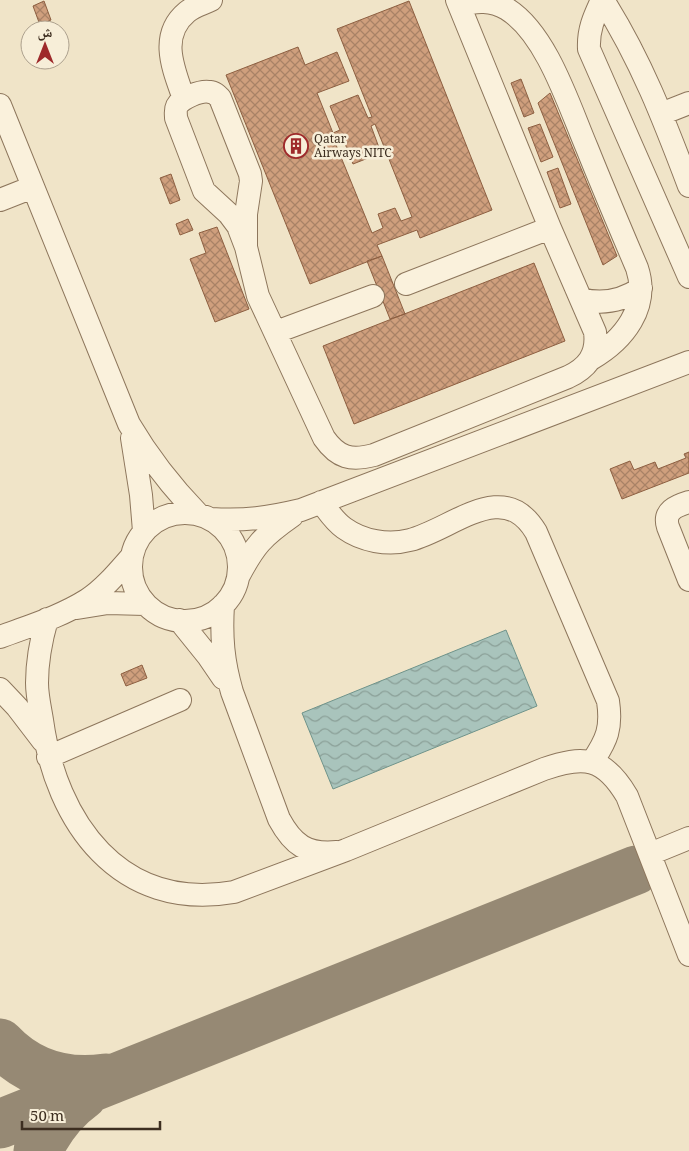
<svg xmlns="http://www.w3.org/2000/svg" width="689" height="1151" viewBox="0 0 689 1151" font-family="Georgia,'Noto Naskh Arabic',serif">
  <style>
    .water { fill: url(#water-waves); stroke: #6f938a }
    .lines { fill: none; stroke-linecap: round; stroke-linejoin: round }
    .taxiway { stroke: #968974; stroke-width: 49 }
    .building { fill: url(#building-cross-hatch); stroke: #8d5f41; fill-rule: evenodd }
    .minor-casing { stroke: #8d765c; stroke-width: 24 }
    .minor { stroke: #faf1dc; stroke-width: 22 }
    .labels { text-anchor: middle; stroke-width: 5; stroke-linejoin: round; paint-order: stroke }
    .poi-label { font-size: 12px; fill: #3d2e20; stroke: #f7eed8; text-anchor: start }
  </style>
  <defs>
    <pattern id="water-waves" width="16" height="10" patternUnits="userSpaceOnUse" patternTransform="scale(1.25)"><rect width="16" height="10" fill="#a9c4bc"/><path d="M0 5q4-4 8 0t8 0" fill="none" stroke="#8ba098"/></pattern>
    <pattern id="building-cross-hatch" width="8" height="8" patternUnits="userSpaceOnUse" patternTransform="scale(1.25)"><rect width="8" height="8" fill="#cf9f7d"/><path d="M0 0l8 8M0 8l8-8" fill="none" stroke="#a98266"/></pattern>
  </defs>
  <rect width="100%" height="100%" fill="#f0e4c8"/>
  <path class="water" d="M506,630L537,706L333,789L302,713Z"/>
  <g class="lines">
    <path class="taxiway" d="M0,1043C29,1074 65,1084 106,1078
      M0,1124L636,870
      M38,1151C49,1128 62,1110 83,1095"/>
  </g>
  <path class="building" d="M44,1L51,20L40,25L33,6Z
    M409,1L492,210L420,238L417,230L377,245L382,256L310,284L226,75L298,47L305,65L337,52L349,81L317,93L333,133L340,130L330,106L358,95L368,118L372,117L337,29ZM375,124L412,217L401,221L395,208L378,214L383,228L372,233L334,140L342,136L353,164L381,153L371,126Z
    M521,79L534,113L524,117L511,83Z
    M550,93L617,256L603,265L538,103Z
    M540,124L553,157L541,162L528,128Z
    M558,168L571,204L560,208L547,172Z
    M171,174L180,200L170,204L160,178Z
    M188,219L193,230L180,235L176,224Z
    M217,227L249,309L215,322L190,259L206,253L199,233Z
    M382,256L405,314L390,319L367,261Z
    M534,263L565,341L354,424L323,346Z
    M689,452V473L622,499L610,469L630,461L634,470L655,462L658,469L686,458L684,454Z
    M142,665L147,678L126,686L121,674Z"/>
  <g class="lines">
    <defs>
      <path id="minor" d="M602,0C594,17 588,30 589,49L689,277
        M603,0C641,60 664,120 689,186
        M460,5C477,1 491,0 507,9C547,34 569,106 587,148C603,188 620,228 637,268C650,307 624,340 591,359
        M184,99C174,70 158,36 187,12C194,6 203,4 211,0
        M0,105L129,424C149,458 171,486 198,514
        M661,114L689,103
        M0,200L33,187
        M246,247L238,226L229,214L204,191L176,118C176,114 175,110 177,106C181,98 201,90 210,92C214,92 217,95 220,98L250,174L251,181L246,214V247L258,296L324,438C338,458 351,461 374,455L568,377C587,368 598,355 595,332L550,228L457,0
        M406,284L550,228
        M581,299C603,305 622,301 641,288
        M276,332L373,296
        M132,438L141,495L144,531
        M321,502C328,511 334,521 344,528C362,541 388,546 410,540C453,529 503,477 536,532L608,701C612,728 607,740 592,762
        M689,502C676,506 663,511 668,527L689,580
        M131 567a54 54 0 1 1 108 0a54 54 0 1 1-108 0Z
        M211,519C246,521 267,518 301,510L689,362
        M238,577C255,545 262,537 292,516
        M223,605C221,637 223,661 232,692L279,819C293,845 307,855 337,852
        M77,608L108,603L145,604
        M47,619C41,640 37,661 37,683C37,695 40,708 42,720C56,823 120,912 234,892L346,850L544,769C584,755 604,757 627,796L689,955
        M179,620L208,656L223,678
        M0,637C29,626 60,617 87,600C104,589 118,572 132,556
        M0,689L17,707L43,741
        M48,757L180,700
        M650,854L689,838"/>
    </defs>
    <use href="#minor" class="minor-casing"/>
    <use href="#minor" class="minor"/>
  </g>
  <defs>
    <symbol id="building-ring" viewBox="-11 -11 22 22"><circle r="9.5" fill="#f7eed8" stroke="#9e2a2b" stroke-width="1.5"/><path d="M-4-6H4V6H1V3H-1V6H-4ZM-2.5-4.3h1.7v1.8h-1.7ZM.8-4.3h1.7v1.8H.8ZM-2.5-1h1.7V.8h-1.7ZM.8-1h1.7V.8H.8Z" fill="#9e2a2b"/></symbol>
  </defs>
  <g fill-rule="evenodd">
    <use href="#building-ring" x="282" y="132" width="28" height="28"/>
  </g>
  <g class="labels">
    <g class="poi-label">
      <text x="314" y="143">Qatar<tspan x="314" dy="14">Airways NITC</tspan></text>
    </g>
  </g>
  <g transform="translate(45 45)"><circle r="24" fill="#f7eed8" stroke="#ada18e"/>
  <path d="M0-4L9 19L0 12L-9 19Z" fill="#9e2a2b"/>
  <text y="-8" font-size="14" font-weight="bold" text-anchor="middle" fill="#3d2e20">ش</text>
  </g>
  <path d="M22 1121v8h138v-8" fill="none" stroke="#3d2e20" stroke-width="2.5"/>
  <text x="30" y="1121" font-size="15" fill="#3d2e20" stroke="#f7eed8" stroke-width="4" paint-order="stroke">50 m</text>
</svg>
